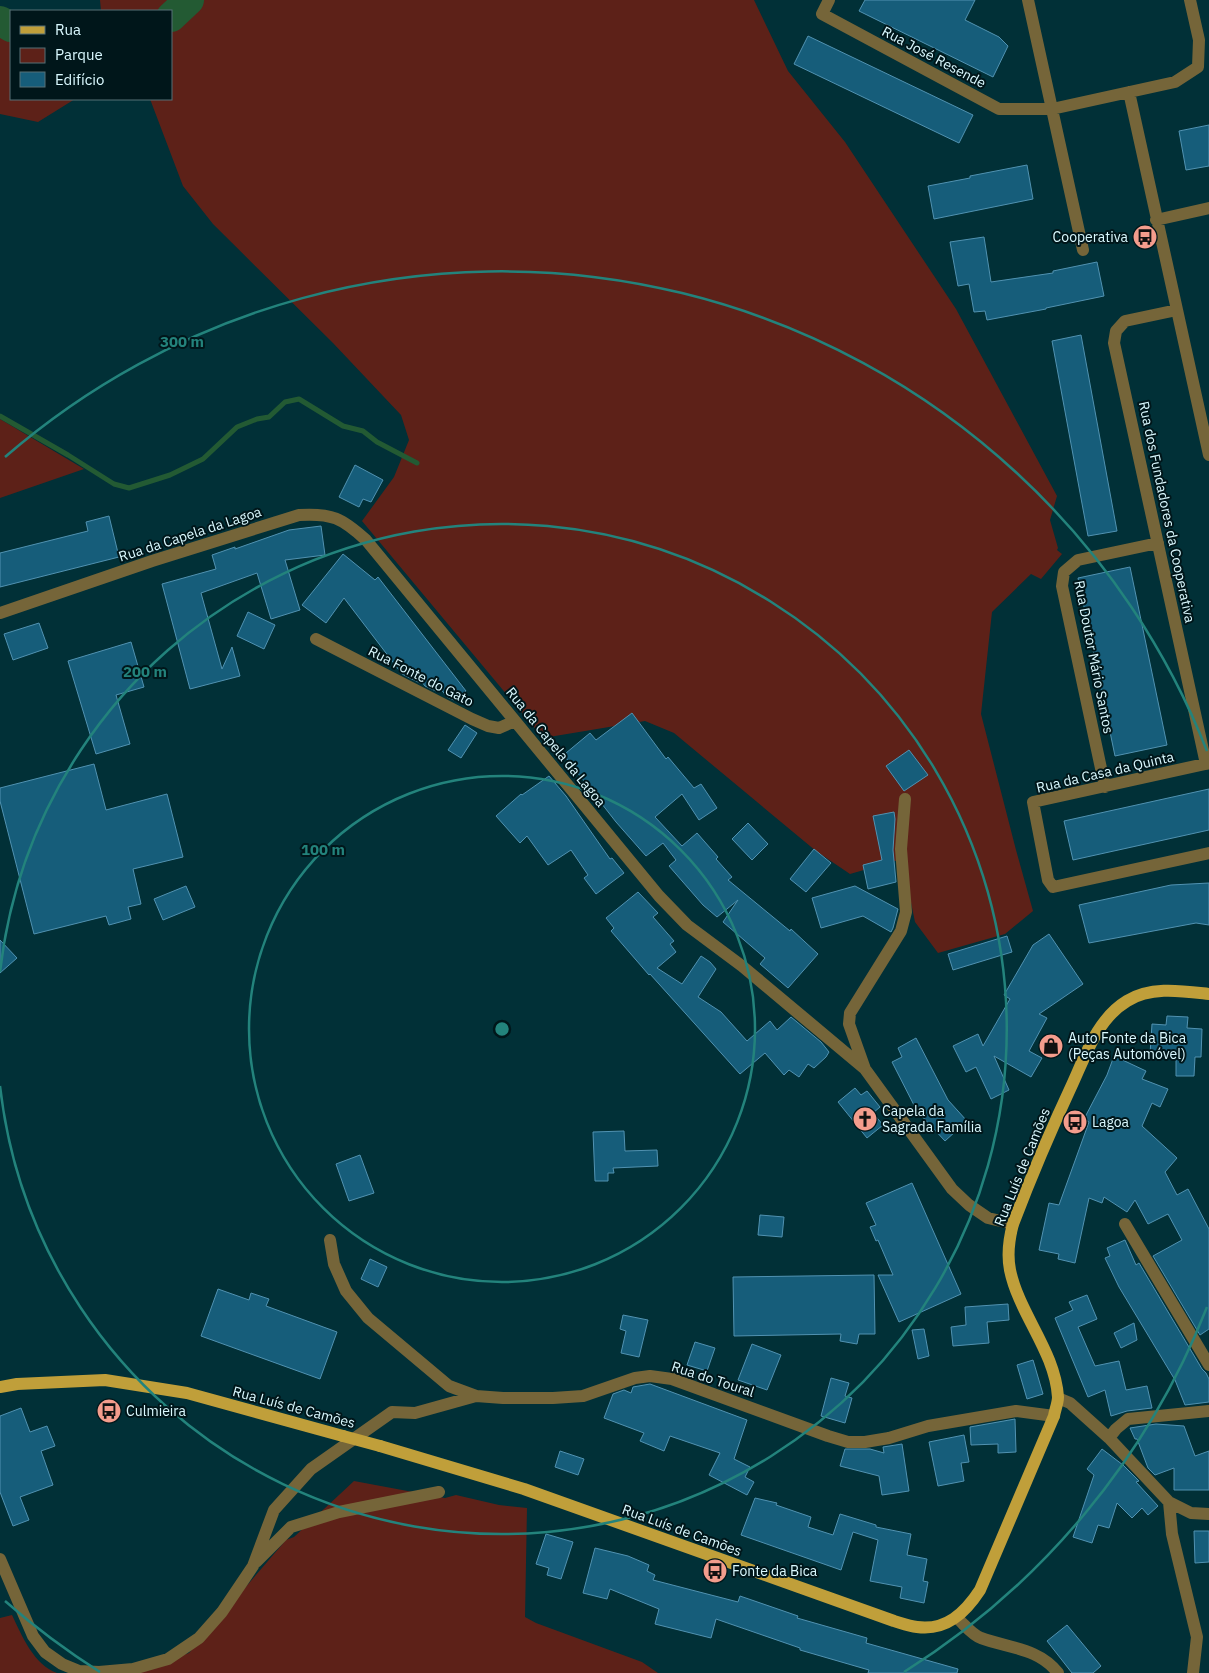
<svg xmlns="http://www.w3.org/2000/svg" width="1209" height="1673" viewBox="0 0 1209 1673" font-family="'IBM Plex Sans',sans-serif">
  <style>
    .green { fill: #5d2118 }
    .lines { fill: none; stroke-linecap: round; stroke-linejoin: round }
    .stream { stroke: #235a33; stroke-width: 5 }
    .river { stroke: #235a33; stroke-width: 30 }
    .building { fill: #165d7a; stroke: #5192b1 }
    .minor { stroke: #756539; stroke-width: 12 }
    .major { stroke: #c09f3a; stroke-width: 12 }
    .major-bridge { stroke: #c09f3a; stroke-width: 12 }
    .ring { fill: none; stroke: #23837c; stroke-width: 2.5 }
    .labels { text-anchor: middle; stroke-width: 4; stroke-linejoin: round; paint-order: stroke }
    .street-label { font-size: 14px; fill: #daf9ff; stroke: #00161a }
    .poi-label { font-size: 14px; fill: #daf9ff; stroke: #00161a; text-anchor: start }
    .centre { fill: #23837c; stroke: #00161a; stroke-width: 2.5 }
    .ring-label { font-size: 15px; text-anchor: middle; font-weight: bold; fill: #23837c; stroke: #00161a; stroke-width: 4; stroke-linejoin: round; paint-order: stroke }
  </style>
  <rect width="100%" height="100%" fill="#013037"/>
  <path class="green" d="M100,0H177L165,11H101Z
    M193,0H754L788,71L845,142L956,309L1057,496L1050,520L1058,548L1057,550L1062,554L1041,579L1031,574L992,612L981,714L1016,850L1033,911L1005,934L938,953L915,922L902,859L850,874L816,851L674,733L645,721L543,738L362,521L394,477L409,440L401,415L333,343L213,224L183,186L150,99H171V20Z
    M0,24L11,29V99H75L38,122L0,114Z
    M0,419L84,469L0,498Z
    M354,1481L445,1498L456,1495L499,1505L527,1508L525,1617L536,1623L642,1662L658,1673H133L189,1653L286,1540L294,1537Z
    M12,1615C22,1636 34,1665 57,1673H0V1618Z"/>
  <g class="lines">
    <path class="stream" d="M0,416L68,455L114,484L129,488L170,475L203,459L237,427L257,419L269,417L285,402L299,399L343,426L363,431L377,442L417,463"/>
    <path class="river" d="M171,17L189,0
      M0,21L11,27"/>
  </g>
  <path class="building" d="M865,0H975L965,20L999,37L1008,46L993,77L859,11Z
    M808,36L973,115L959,143L794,64Z
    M1209,125V166L1186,170L1179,131Z
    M1027,165L1033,199L934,219L928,186L970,178V176Z
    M984,237L991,282L1053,273V271L1097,262L1104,296L1046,308V309L987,320L985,311L974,312L969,284L958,286L950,242Z
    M1081,335L1117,531L1088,536L1052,341Z
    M355,465L383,480L371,502L363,499L359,507L339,497Z
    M109,516L119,557L0,587V553L88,531L86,522Z
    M321,526L325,555L285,560L300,610L271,619L257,573L201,593L222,669L232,647L240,676L190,689L162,584L216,569L212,555L235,547V549L289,530Z
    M343,554L375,580L378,577L466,691L454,700L447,697L440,688L436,691L425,686L422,682L420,683L402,674L344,598L326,623L302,605Z
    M1130,567L1167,745L1115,756L1078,578Z
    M248,612L275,625L264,649L237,636Z
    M39,623L48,648L13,660L4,634Z
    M131,642L144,687L116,695L130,744L96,754L68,661Z
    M632,713L666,759L668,757L694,788L701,784L717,808L699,820L682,794L655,817L682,846L697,833L718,857L716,859L732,877L728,880L790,931L791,929L818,954L788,988L760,964L765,958L723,922L738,900L717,917L703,905L669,866L676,860L663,843L646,856L616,822L566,758V753L590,733L596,740Z
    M465,725L477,733L461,758L448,750Z
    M909,750L928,775L904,791L886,766Z
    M94,764L106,810L167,794L183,857L133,869L141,904L128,907L131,919L109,925L106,916L34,934L0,801V788Z
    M549,776L566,796L610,859L612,858L624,873L596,894L584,878L588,875L571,850L548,865L527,836L520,843L496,816L521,794L522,795Z
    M1209,789V830L1073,860L1064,821Z
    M894,812L895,819L893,850L896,882L868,889L863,865L882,860L873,816Z
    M748,823L768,844L752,860L732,839Z
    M814,849L831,863L806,892L790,879Z
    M1209,883V925L1196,923L1089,943L1079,905L1171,885Z
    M186,886L195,907L163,920L154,899Z
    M855,886L898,909L893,928L891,932L863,916L821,928L812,898Z
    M638,892L658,913L653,917L674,941L670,944L676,952L657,968L682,984L701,956L710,962L716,969L698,997L721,1012L747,1041L770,1021L777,1030L791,1017L821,1042L829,1052L826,1057L814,1068L808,1064L799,1077L789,1070L784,1075L765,1053L740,1074L650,974L649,975L611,931L614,928L606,918Z
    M1049,934L1083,984L1039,1014L1047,1018L1029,1051L1042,1058L1031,1077L994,1056L1009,1090L991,1099L976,1067L966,1072L953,1046L978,1034L983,1046L1010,999L1004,995L1033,945Z
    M1007,936L1012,952L953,970L948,954Z
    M0,940L17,958L0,973Z
    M1167,1016L1188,1017L1187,1028L1202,1029L1201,1057H1195L1194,1076H1176V1056L1150,1054L1152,1024L1166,1025Z
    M916,1038L948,1100L967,1121L945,1141L917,1111L892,1062L902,1057L898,1048Z
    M1114,1056L1146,1071L1142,1079L1168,1089L1160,1107L1152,1103L1142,1126L1177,1158L1165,1172L1177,1195L1188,1189L1209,1229V1329L1200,1335L1153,1256L1182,1240L1168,1214L1148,1224L1135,1200L1127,1212L1104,1197L1102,1203L1089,1198L1075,1263L1058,1259L1059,1254L1039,1250L1049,1203L1059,1205L1089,1122L1084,1119L1107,1075Z
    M855,1088L861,1095L867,1091L880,1107L873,1113L883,1125L867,1138L838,1102Z
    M624,1131L625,1151L657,1150L658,1166L613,1168L614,1173H608V1181H595L593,1132Z
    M360,1155L374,1193L349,1201L336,1164Z
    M912,1183L961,1294L899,1322L878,1275H893L878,1240L876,1241L870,1227L876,1225L866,1203Z
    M760,1215L784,1217L782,1237L758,1235Z
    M1125,1240L1136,1265L1139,1263L1202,1369L1206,1373L1209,1379V1402L1185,1405L1175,1380L1119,1287L1105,1258L1110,1256L1107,1248Z
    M370,1259L387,1267L378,1287L361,1279Z
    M874,1275L875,1334H859L857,1344L840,1341L841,1334L734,1336L733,1277Z
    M218,1289L249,1300L251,1293L269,1299L266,1306L337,1332L320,1379L201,1336Z
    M1087,1295L1097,1319L1078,1327L1095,1366L1119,1361L1126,1390L1147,1386L1152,1408L1127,1411L1111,1416L1105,1390L1088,1397L1055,1318L1073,1310L1069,1302Z
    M1008,1304L1009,1320L987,1322L989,1343L953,1346L951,1327L966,1325L965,1307Z
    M623,1315L648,1320L639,1357L621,1353L626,1331L620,1329Z
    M1134,1323L1137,1340L1121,1348L1114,1333Z
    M924,1329L929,1356L918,1359L912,1330Z
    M695,1342L715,1348L707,1371L687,1365Z
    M752,1344L781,1355L767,1390L738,1380Z
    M1033,1360L1043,1394L1027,1399L1017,1365Z
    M831,1378L849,1383L845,1396L852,1398L845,1423L821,1416Z
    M650,1384L747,1420L734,1459L750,1467L745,1477L754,1482L747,1495L709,1475L720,1453L670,1436L664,1451L640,1441L644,1433L604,1418L613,1394L624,1390L631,1393L633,1387Z
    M21,1408L30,1432L47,1426L55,1446L41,1451L53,1485L20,1497L29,1520L13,1526L0,1492V1416Z
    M1015,1419L1016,1452L998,1453V1444L971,1445L970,1427Z
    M1156,1424L1184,1426L1195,1456L1209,1451V1490H1174V1468L1155,1475L1148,1468L1137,1439H1135L1130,1428Z
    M964,1435L969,1462L961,1463L964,1481L938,1486L929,1442Z
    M902,1444L909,1491L882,1495L879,1476L840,1466L845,1449H870L884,1453L883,1447Z
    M1102,1449L1123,1465L1139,1481L1136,1482L1158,1506L1148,1515L1142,1508L1132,1518L1117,1503L1109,1528L1098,1525L1092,1543L1073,1537L1094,1475L1087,1469Z
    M560,1451L584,1459L578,1475L555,1467Z
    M755,1498L777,1503L776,1505L811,1517L808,1527L833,1535L840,1514L876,1525V1527L911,1534L907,1555L927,1559L923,1581L928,1582L924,1603L900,1598L902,1587L870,1581L878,1540L853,1532L841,1570L741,1535Z
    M1194,1531H1209V1562L1195,1563Z
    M546,1534L573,1542L561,1579L547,1575L549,1568L536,1564Z
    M595,1548L628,1556L649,1565L647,1571L655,1575L653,1580L738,1602L740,1596L798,1616L797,1618L867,1638L866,1643L958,1669L957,1673H868L869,1670L800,1650V1648L716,1619L711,1638L655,1624L659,1609L610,1589L607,1599L583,1593Z
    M1067,1625L1101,1666L1093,1673H1072L1047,1641Z"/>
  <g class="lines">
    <path class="minor" d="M829,0L822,14L999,109H1052L1175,82L1198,67L1199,40L1190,0
      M1028,0L1083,250
      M1129,92L1209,455
      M1156,220L1209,208
      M1177,310L1125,321L1116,331L1114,343L1206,764
      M0,613L152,561L299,515C332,513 342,518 366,540L659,896L687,925L742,966L865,1069L952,1189L969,1205L988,1218L1013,1224
      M316,639L472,719L488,726L499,728L515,721
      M1209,763L1033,802L1048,880L1053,887L1209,853
      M1105,787L1062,586L1064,572L1078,560L1158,543
      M865,1069L849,1024L850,1013L901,931L906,912L901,849L905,799
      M1125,1224L1209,1365
      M330,1240L334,1264L346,1291L368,1318L449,1386L476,1396
      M1058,1398L1070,1403L1109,1438L1169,1502L1191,1513L1209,1514
      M1109,1438L1116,1429L1128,1419L1209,1411
      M1169,1502L1172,1534L1197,1637L1193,1673
      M0,1559L33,1636L45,1652L62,1664L79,1671L99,1672L133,1669L168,1659L199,1638L222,1612L253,1566L274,1510L311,1469L392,1412L415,1413L476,1396L503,1398H553L583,1396L635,1378L650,1376L672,1379L828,1436L848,1442H865L889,1438L928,1426L1016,1411L1054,1416
      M256,1562L291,1527L339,1512L439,1492
      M957,1618C964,1624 972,1635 981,1638C1008,1648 1039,1648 1058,1673"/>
    <path class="major" d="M0,1387L17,1384L105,1380L187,1393L343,1436
      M380,1446L524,1489L894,1621C901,1623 909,1626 917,1627C946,1631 965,1613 980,1590L1054,1416C1055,1410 1058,1403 1058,1397C1055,1351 1019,1314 1010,1270C1007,1255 1009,1239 1013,1224C1031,1177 1050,1132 1071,1087C1085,1057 1097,1019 1127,1001C1151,986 1182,991 1209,994"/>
    <path class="major-bridge" d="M343,1436L380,1446"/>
  </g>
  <g class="ring">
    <circle cx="502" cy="1029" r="253"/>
    <path d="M0 972A505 505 0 1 1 0 1086"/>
    <path d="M1207 1307A758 758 0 0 1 904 1672M100 1672A758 758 0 0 1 5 1601M5 457A758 758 0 0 1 1207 751"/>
  </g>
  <defs>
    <symbol id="bus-disc" viewBox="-11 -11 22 22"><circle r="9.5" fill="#f49d8d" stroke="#00161a"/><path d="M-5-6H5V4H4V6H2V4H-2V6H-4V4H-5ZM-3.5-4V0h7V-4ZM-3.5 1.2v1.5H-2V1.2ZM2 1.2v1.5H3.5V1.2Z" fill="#111"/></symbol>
    <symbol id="shop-disc" viewBox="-11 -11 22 22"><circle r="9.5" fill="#f49d8d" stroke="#00161a"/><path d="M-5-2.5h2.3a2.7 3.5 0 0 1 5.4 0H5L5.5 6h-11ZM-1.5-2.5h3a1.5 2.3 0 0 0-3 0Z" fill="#111"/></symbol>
    <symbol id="church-disc" viewBox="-11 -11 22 22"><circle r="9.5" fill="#f49d8d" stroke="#00161a"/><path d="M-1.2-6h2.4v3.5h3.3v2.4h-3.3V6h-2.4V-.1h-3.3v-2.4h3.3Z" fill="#111"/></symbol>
  </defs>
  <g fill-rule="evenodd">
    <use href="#bus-disc" x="1131" y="223" width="28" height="28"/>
    <use href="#shop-disc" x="1037" y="1032" width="28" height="28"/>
    <use href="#church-disc" x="851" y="1105" width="28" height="28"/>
    <use href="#bus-disc" x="1061" y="1108" width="28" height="28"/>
    <use href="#bus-disc" x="95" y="1397" width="28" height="28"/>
    <use href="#bus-disc" x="701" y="1557" width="28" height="28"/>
  </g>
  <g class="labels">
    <g class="street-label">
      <text transform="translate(934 57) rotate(28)" y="5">Rua José Resende</text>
      <text transform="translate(1167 512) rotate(78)" y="5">Rua dos Fundadores da Cooperativa</text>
      <text transform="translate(190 534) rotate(-18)" y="5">Rua da Capela da Lagoa</text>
      <text transform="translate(1094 657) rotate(79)" y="5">Rua Doutor Mário Santos</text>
      <text transform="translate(421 676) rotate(27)" y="5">Rua Fonte do Gato</text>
      <text transform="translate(556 747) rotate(51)" y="5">Rua da Capela da Lagoa</text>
      <text transform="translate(1105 772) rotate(-13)" y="5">Rua da Casa da Quinta</text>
      <text transform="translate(1022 1167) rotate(-68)" y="5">Rua Luís de Camões</text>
      <text transform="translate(713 1379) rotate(18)" y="5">Rua do Toural</text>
      <text transform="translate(294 1407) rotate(15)" y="5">Rua Luís de Camões</text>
      <text transform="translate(682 1530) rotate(20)" y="5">Rua Luís de Camões</text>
    </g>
    <g class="poi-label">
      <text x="1128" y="242" text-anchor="end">Cooperativa</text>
      <text x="1068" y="1043">Auto Fonte da Bica<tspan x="1068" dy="16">(Peças Automóvel)</tspan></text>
      <text x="882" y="1116">Capela da<tspan x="882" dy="16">Sagrada Família</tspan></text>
      <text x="1092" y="1127">Lagoa</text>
      <text x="126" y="1416">Culmieira</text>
      <text x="732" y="1576">Fonte da Bica</text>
    </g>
  </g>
  <circle cx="502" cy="1029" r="8" class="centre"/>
  <g class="ring-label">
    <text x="182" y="347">300 m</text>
    <text x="145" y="677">200 m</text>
    <text x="323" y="855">100 m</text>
  </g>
  <rect x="10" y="10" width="162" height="90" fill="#00161a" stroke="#577176"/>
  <rect x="20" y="26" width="25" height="8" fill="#c09f3a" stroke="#577176"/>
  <text x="55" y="35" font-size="15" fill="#daf9ff">Rua</text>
  <rect x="20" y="48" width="25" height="15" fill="#5d2118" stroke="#577176"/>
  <text x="55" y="60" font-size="15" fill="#daf9ff">Parque</text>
  <rect x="20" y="72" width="25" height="15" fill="#165d7a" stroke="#577176"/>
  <text x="55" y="85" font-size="15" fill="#daf9ff">Edifício</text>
</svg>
